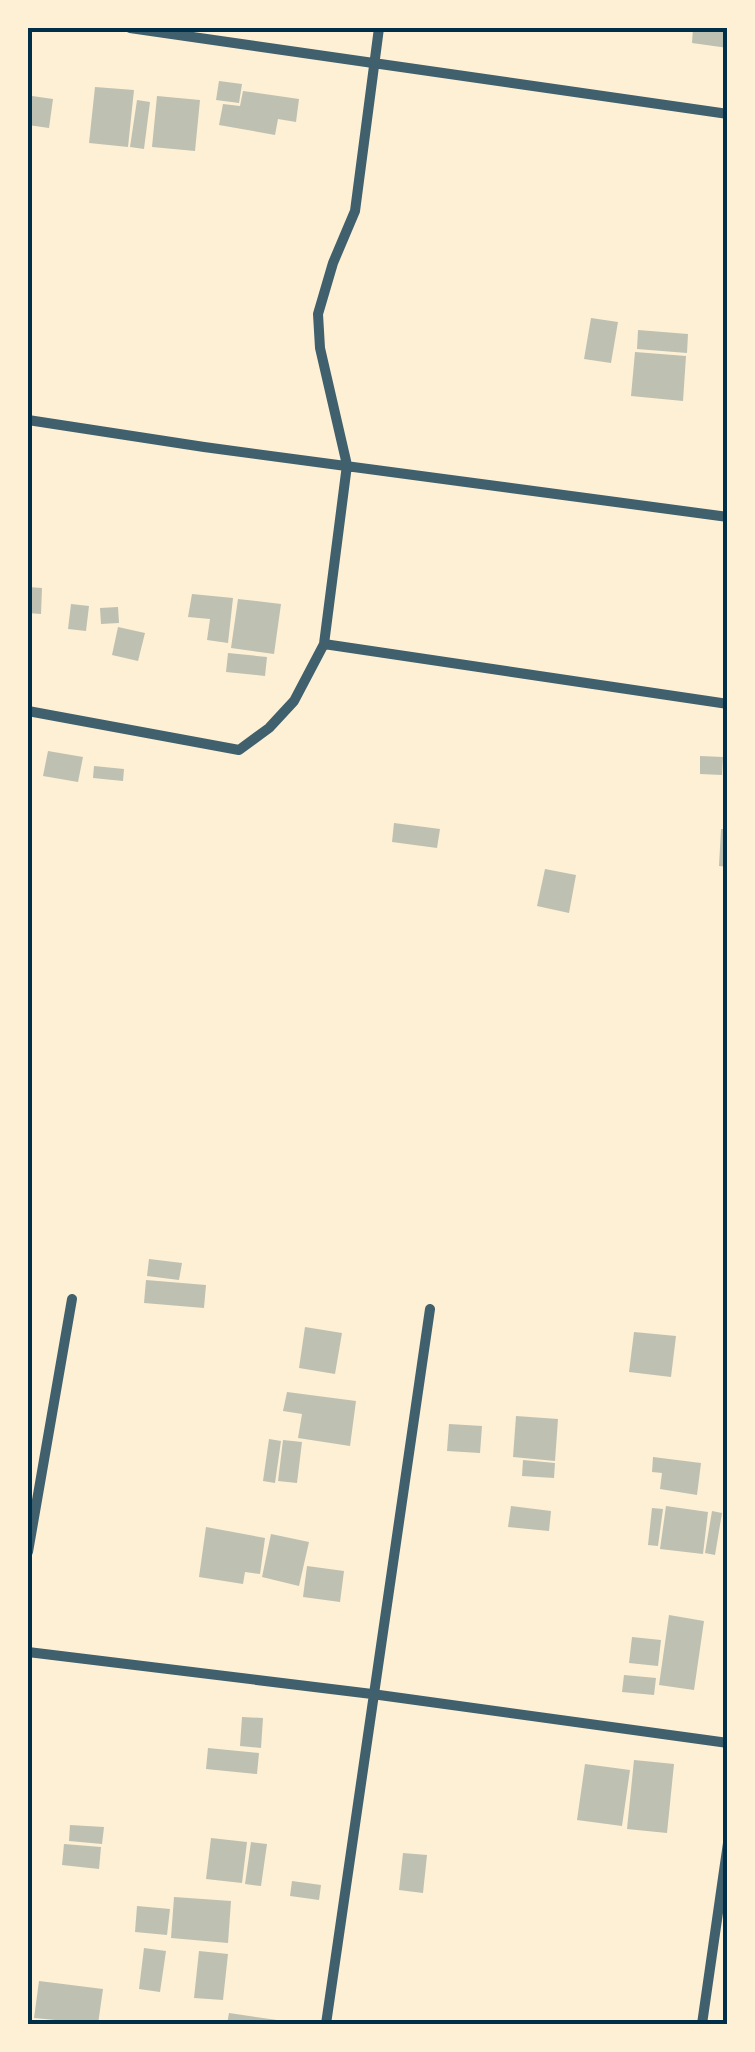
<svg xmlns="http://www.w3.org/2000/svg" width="755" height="2052" viewBox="0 0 755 2052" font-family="'Alegreya Sans',sans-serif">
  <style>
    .building { fill: #bec0b2 }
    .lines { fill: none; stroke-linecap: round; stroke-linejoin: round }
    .minor { stroke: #3f606c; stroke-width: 10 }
    .neatline { fill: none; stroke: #003049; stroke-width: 4 }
  </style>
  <rect width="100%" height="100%" fill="#fdf0d5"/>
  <path class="building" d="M693,28H728V48L692,43Z
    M219,81L242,84L239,103L216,100Z
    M95,87L134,90L128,147L89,143Z
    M243,91L299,99L296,122L278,119L275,135L219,125L223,104L240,106Z
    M32,96L53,99L49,128L28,125Z
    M157,96L200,100L195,151L152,147Z
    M137,100L150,102L144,149L130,147Z
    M591,318L618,322L611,363L584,359Z
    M638,330L688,334L687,353L637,349Z
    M635,352L686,356L683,401L631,396Z
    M28,587L42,588L41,614L28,613Z
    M192,594L233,598L228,643L207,640L210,619L188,617Z
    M238,599L281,604L274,654L231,648Z
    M71,604L89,606L86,631L68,629Z
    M118,607L119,623L101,624L100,608Z
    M118,627L145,633L138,661L112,655Z
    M228,653L267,657L265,676L226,672Z
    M48,751L83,757L78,782L43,776Z
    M700,756L723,757L722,775L700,774Z
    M94,766L124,769L123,781L93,778Z
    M394,823L440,829L437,848L392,842Z
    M721,829H728V867L719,866Z
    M545,869L576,875L569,913L537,906Z
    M149,1259L182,1263L179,1280L147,1276Z
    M146,1280L206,1285L204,1308L144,1303Z
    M305,1327L342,1333L335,1374L299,1368Z
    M634,1332L676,1336L671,1377L629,1372Z
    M287,1392L356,1401L350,1446L298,1438L302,1414L283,1411Z
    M516,1416L558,1419L555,1461L513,1457Z
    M449,1424L482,1426L480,1453L447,1451Z
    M269,1439L281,1441L275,1483L263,1481Z
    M283,1440L302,1442L297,1483L278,1481Z
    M653,1457L701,1463L697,1495L660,1489L662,1473L652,1472Z
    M523,1460L555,1463L554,1478L522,1476Z
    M511,1506L551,1511L549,1531L508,1527Z
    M666,1506L708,1512L703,1554L660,1549Z
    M652,1508L663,1509L658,1546L648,1545Z
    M712,1511L722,1513L715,1555L705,1553Z
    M206,1527L265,1538L260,1574L245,1572L243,1584L199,1577Z
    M271,1534L309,1542L299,1586L262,1577Z
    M307,1566L344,1571L340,1602L303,1597Z
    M669,1615L704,1621L694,1690L659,1685Z
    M632,1637L661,1640L658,1666L629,1663Z
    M624,1675L656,1678L654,1695L622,1692Z
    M242,1717L263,1718L261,1748L240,1746Z
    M208,1748L259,1753L257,1774L206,1769Z
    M634,1760L674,1764L667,1833L627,1829Z
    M585,1764L630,1770L622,1826L577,1820Z
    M70,1825L104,1827L102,1844L69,1841Z
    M211,1838L247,1842L242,1883L206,1879Z
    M251,1842L267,1844L261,1886L245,1884Z
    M64,1844L101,1847L99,1869L62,1865Z
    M403,1853L427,1855L423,1893L399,1890Z
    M292,1881L321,1885L319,1900L290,1896Z
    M174,1897L231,1901L228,1943L171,1938Z
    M137,1906L170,1909L167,1935L135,1932Z
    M144,1948L166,1951L160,1992L139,1989Z
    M199,1951L228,1954L223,2000L194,1998Z
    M39,1981L103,1989L98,2024L34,2018Z
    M229,2013L277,2020V2024H227Z"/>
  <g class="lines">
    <path class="minor" d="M130,28L728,114
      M28,420L204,447L728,517
      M324,644L728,704
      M28,711L239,750L269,728L294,701L324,644L347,465L320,348L318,314L333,263L355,211L379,28
      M28,1552L72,1299
      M28,1652L372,1694L728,1743
      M326,2024L430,1309
      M702,2024L728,1843"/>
  </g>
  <rect width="755" height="2052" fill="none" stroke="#fdf0d5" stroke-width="60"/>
  <rect x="30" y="30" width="695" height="1992" class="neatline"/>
</svg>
